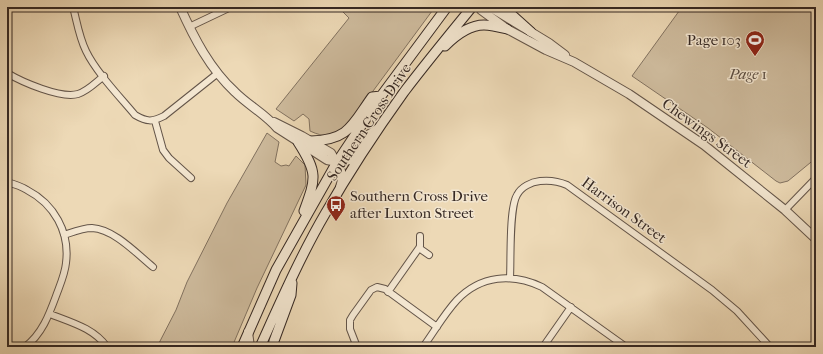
<svg xmlns="http://www.w3.org/2000/svg" width="823" height="354" viewBox="0 0 823 354" font-family="'IM FELL French Canon',serif">
  <style>
    .green { fill: #cebb9d; stroke: #827260 }
    .lines { fill: none; stroke-linecap: round; stroke-linejoin: round }
    .minor-casing { stroke: #635448; stroke-width: 8 }
    .tertiary-casing { stroke: #635448; stroke-width: 10 }
    .secondary-casing { stroke: #352823; stroke-width: 11 }
    .minor { stroke: #f3e6d0; stroke-width: 6 }
    .tertiary { stroke: #f3e6d0; stroke-width: 8 }
    .secondary { stroke: #f3e6d0; stroke-width: 9 }
    .labels { text-anchor: middle; stroke-width: 3; stroke-linejoin: round; paint-order: stroke }
    .poi-label { font-size: 15px; fill: #352823; stroke: #f3e6d0; text-anchor: end }
    .park-label { font-size: 15px; font-style: italic; fill: #5b4d42; stroke: #f3e6d0 }
    .street-label { font-size: 15px; fill: #352823; stroke: #f3e6d0 }
  </style>
  <rect width="100%" height="100%" fill="#edd9b6"/>
  <filter id="stains"><feTurbulence type="fractalNoise" baseFrequency=".005" numOctaves="4"/><feColorMatrix values="0 0 0 0 .2 0 0 0 0 .09 0 0 0 0 .02 0 0 0 .5 -.17"/></filter>
  <radialGradient id="worn" r=".72"><stop offset=".6" stop-color="#630" stop-opacity="0"/><stop offset="1" stop-color="#630" stop-opacity=".3"/></radialGradient>
  <path class="green" d="M338,7H435L345,129C331,136 325,138 310,131L309,119L303,114L294,121L276,109L349,18Z
    M682,7H816V158L788,181L780,183L776,181L708,128L632,76Z
    M267,133L279,142L275,162L281,166L286,165L289,166L296,156L305,165L306,185L257,288L232,347H157L176,310L187,282L227,203Z"/>
  <g class="lines">
    <defs>
      <path id="minor" d="M73,7C77,22 79,37 86,51C96,72 120,97 135,115C147,122 152,122 164,116L218,73
        M189,27L231,7
        M7,73C22,82 61,99 78,94C88,91 96,82 104,76
        M155,121L163,150L169,158L191,178
        M7,182C14,184 21,186 27,190C54,204 70,232 66,263C65,274 60,285 56,296C49,315 42,334 25,347
        M785,210L816,178
        M64,235C73,232 83,228 92,228C114,229 137,254 153,267
        M420,236V246L419,248L429,255
        M510,278C511,260 509,208 517,195C521,187 531,182 540,181C549,180 558,181 567,185L712,290L737,311L770,347
        M388,292L419,248
        M50,314C70,322 94,328 107,347
        M357,347L350,329V320L353,315L371,290L377,287L385,289L437,327
        M423,347C434,332 444,314 457,300C481,275 512,273 542,287L626,347
        M543,347L571,307"/>
      <path id="tertiary" d="M180,7C194,38 210,69 235,92C248,105 265,114 277,128L327,160L337,162L351,160L368,135L377,129
        M479,7L481,10L507,29L546,50L574,62L629,94L704,145L785,210L816,239
        M490,7L549,43L565,55
        M274,122L302,136L331,153L341,171L342,180L340,187
        M248,332L250,347"/>
      <path id="secondary" d="M507,7L511,14L531,32
        M445,46C455,36 469,25 484,25C491,25 499,27 507,29
        M311,141C349,140 352,125 372,97L381,96
        M298,142C318,173 316,178 304,211
        M242,347L276,270L337,162L381,96L447,7
        M260,347C280,303 301,255 325,214C349,172 376,131 404,92C426,63 449,35 472,7
        M273,347L274,341L291,295L292,283"/>
    </defs>
    <use href="#minor" class="minor-casing"/>
    <use href="#tertiary" class="tertiary-casing"/>
    <use href="#secondary" class="secondary-casing"/>
    <use href="#minor" class="minor"/>
    <use href="#tertiary" class="tertiary"/>
    <use href="#secondary" class="secondary"/>
  </g>
  <defs>
    <symbol id="stadium-pin" viewBox="-11 -11 22 30"><path d="M0 17L-7.5 6A9.5 9.5 0 1 1 7.5 6Z" fill="#8f2418" stroke="#f3e6d0"/><path d="M0-5a6.5 5 0 1 0 0 10a6.5 5 0 1 0 0-10ZM-3.5-1.8h7v3.6h-7Z" fill="#fff"/></symbol>
    <symbol id="bus-pin" viewBox="-11 -11 22 30"><path d="M0 17L-7.5 6A9.5 9.5 0 1 1 7.5 6Z" fill="#8f2418" stroke="#f3e6d0"/><path d="M-5-6H5V4H4V6H2V4H-2V6H-4V4H-5ZM-3.5-4V0h7V-4ZM-3.5 1.2v1.5H-2V1.2ZM2 1.2v1.5H3.5V1.2Z" fill="#fff"/></symbol>
  </defs>
  <g fill-rule="evenodd">
    <use href="#stadium-pin" x="744" y="29" width="22" height="30"/>
    <use href="#bus-pin" x="325" y="194" width="22" height="30"/>
  </g>
  <g class="labels">
    <g class="poi-label">
      <text x="741" y="45">Page 103</text>
      <text x="350" y="201" text-anchor="start">Southern Cross Drive<tspan x="350" dy="17">after Luxton Street</tspan></text>
    </g>
    <g class="park-label">
      <text x="748" y="79">Page 1</text>
    </g>
    <g class="street-label">
      <text transform="translate(369 122) rotate(-56)" y="5">Southern Cross Drive</text>
      <text transform="translate(707 133) rotate(36)" y="5">Chewings Street</text>
      <text transform="translate(624 210) rotate(36)" y="5">Harrison Street</text>
    </g>
  </g>
  <rect width="823" height="354" fill="none" stroke="#edd9b6" stroke-width="24"/>
  <rect x="8" y="8" width="807" height="338" fill="none" stroke="#352823" stroke-width="2"/>
  <rect x="12" y="12" width="799" height="330" fill="none" stroke="#352823"/>
  <rect width="100%" height="100%" filter="url(#stains)"/>
  <rect width="100%" height="100%" fill="url(#worn)"/>
</svg>
